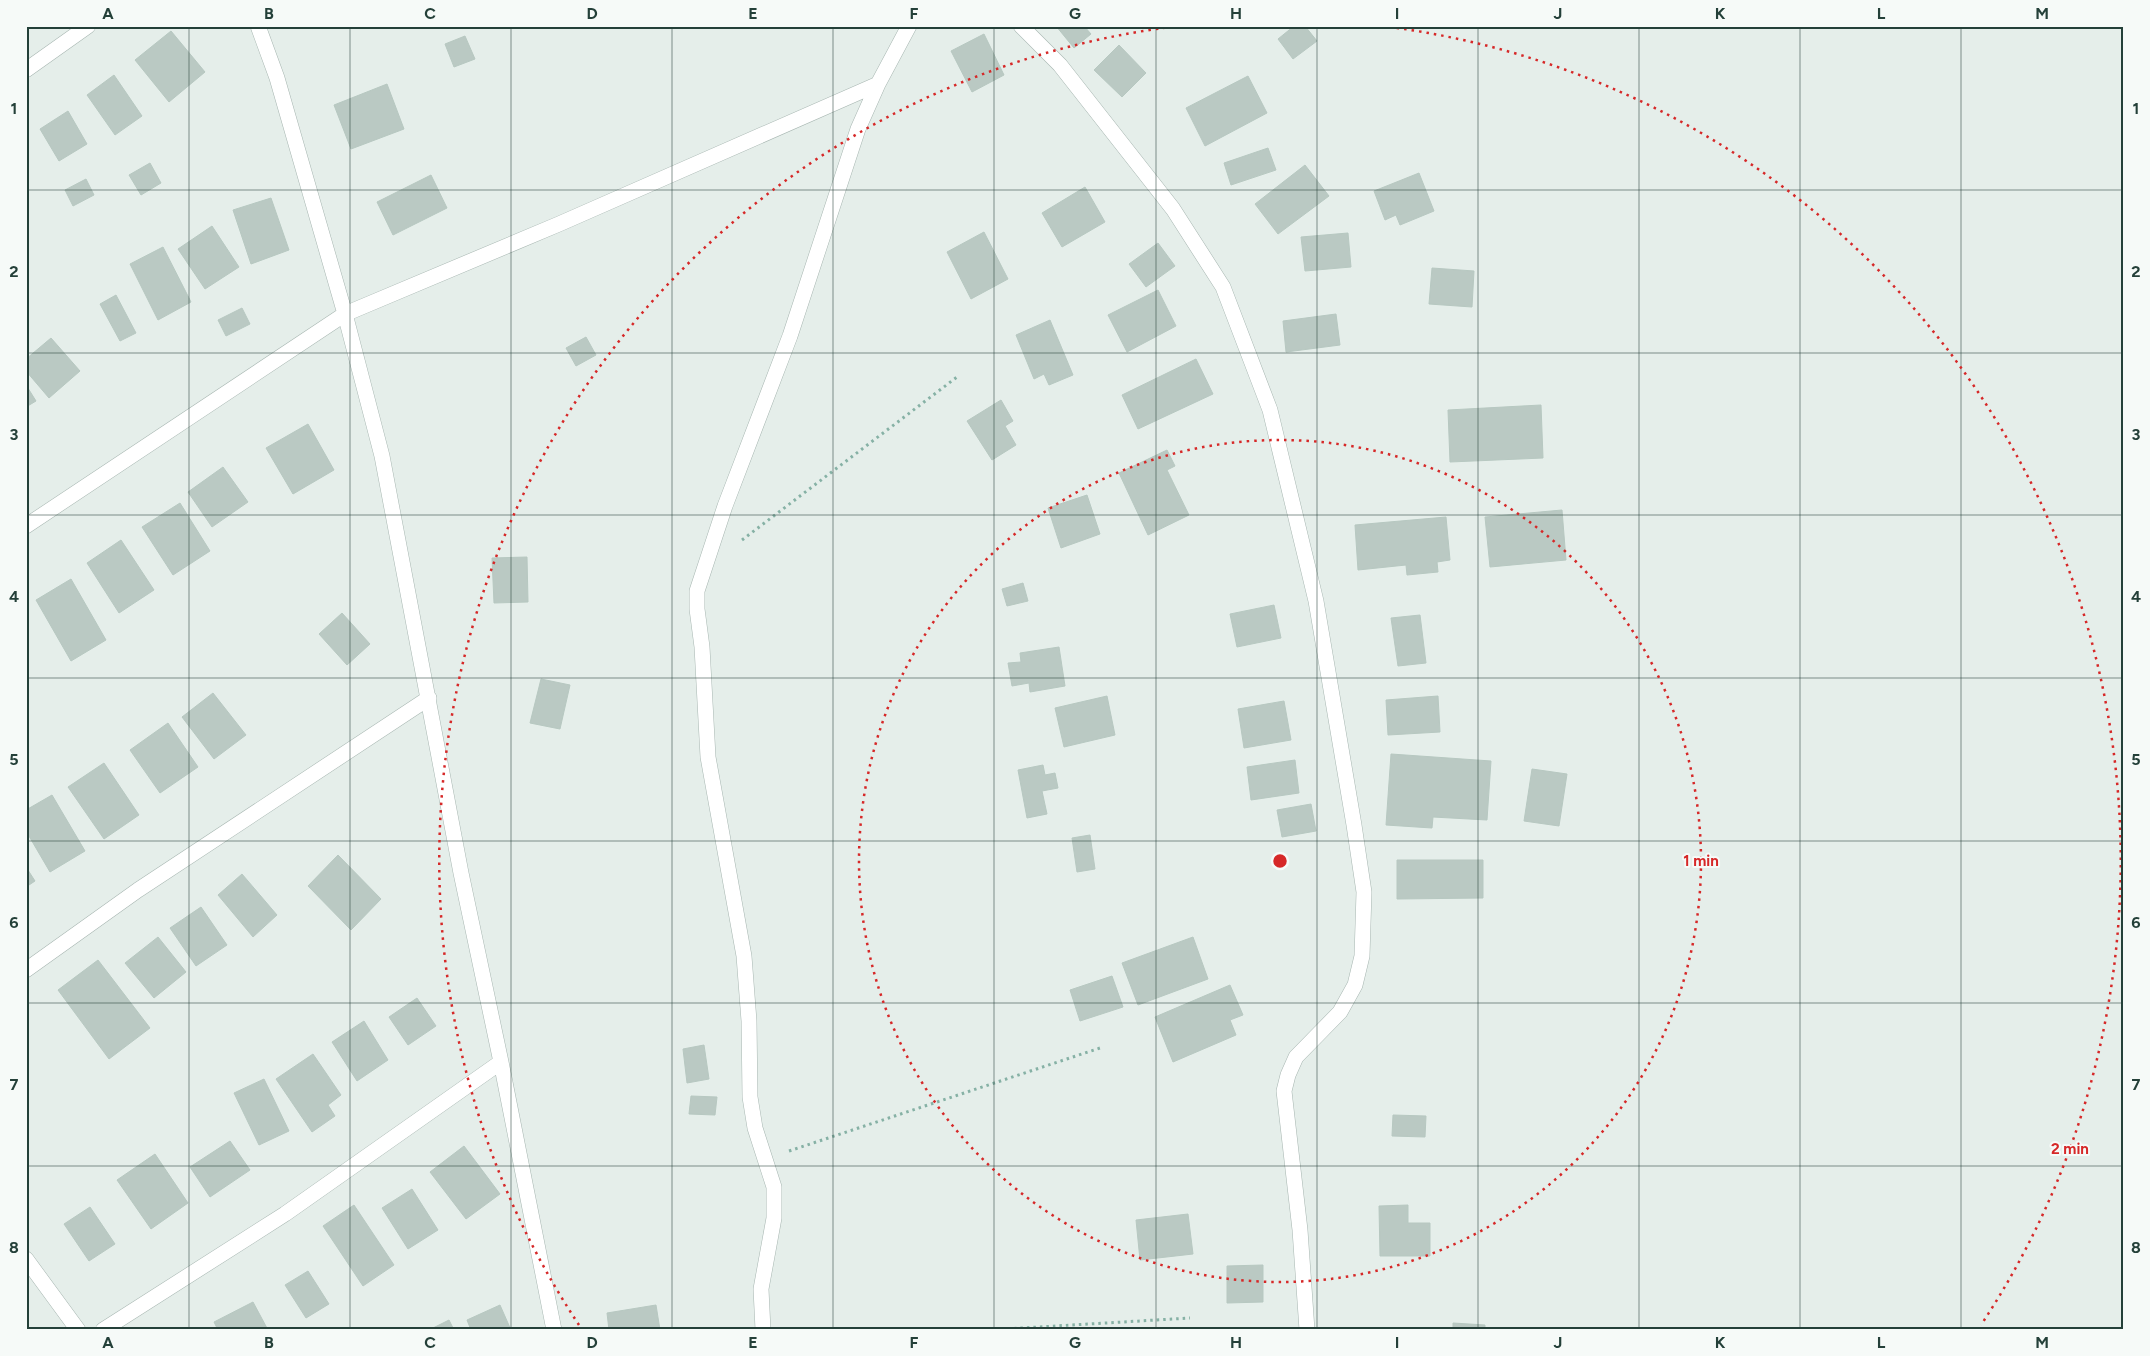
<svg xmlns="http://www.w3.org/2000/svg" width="2150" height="1356" viewBox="0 0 2150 1356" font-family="Figtree,sans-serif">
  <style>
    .building { fill: #bac9c3; stroke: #b7c8c1 }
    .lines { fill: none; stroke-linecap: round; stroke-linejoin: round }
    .minor-casing { stroke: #a7b6b1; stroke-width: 16 }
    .path { stroke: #86b1a5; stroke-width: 3; stroke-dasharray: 2.5 4; stroke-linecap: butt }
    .minor { stroke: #fff; stroke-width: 15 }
    .grid { fill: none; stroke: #244039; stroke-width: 1; stroke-opacity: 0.55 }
    .ring { fill: none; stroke: #d62828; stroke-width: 2.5; stroke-dasharray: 2.5 5 }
    .centre { fill: #d62828; stroke: #f6faf8; stroke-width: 2.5 }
    .ring-label { font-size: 15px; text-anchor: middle; font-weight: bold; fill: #d62828; stroke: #f6faf8; stroke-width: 4; stroke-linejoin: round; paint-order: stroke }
    .neatline { fill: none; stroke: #244039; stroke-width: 2 }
    .grid-label { font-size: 16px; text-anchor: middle; font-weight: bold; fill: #244039 }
  </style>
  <rect width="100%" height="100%" fill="#e5eeea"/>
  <path class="building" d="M1056,26H1084L1091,34L1074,48Z
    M1294,26H1305L1317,41L1293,59L1278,39Z
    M171,31L205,72L169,102L135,60Z
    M984,34L1004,75L972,92L951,51Z
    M465,36L475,59L454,67L445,44Z
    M1119,45L1146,73L1122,97L1094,70Z
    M114,75L142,116L115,135L87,95Z
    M1248,76L1267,113L1205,146L1186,108Z
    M387,84L404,129L351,149L334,105Z
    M68,111L87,144L59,161L40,129Z
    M1268,148L1276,170L1231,185L1224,163Z
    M150,163L161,183L141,195L129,175Z
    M1305,165L1329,196L1278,234L1255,204Z
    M1419,173L1434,211L1400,225L1396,215L1385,220L1374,191Z
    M431,175L447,208L393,235L377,202Z
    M86,179L94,195L73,206L65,190Z
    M1085,187L1105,222L1062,247L1042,213Z
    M271,198L289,250L251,264L233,210Z
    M212,226L239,267L205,289L178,249Z
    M984,232L1008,279L971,299L947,252Z
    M1348,233L1351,267L1305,271L1301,237Z
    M1158,243L1175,266L1146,287L1129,264Z
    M163,247L191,302L158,320L130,264Z
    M1432,268L1474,271L1472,307L1429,304Z
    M1158,290L1176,326L1127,352L1108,315Z
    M116,295L136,333L120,341L100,304Z
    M242,308L250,324L226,336L218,320Z
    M1336,314L1340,345L1286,352L1283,321Z
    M1050,320L1073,375L1049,385L1044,374L1034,379L1016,335Z
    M586,337L596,355L576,366L566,348Z
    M51,338L80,371L49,398L26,371V359Z
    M1196,359L1213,394L1138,429L1122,395Z
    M26,385L36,401L26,407Z
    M1001,400L1013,421L1005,426L1016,445L992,460L967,421Z
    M1541,405L1543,458L1450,462L1448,410Z
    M308,424L334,470L293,494L266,448Z
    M1167,450L1175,466L1167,470L1189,515L1148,535L1119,473Z
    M223,467L248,502L212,527L188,492Z
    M1087,495L1100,534L1061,548L1048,508Z
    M180,503L210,551L173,575L142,527Z
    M1562,510L1566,560L1490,567L1485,517Z
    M1446,517L1450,560L1437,562L1438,572L1407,575L1406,565L1358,570L1355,525Z
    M121,540L154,590L119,613L87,563Z
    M527,557L528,602L494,603L492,558Z
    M71,579L106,640L71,661L36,600Z
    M1023,583L1028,601L1007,606L1002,589Z
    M1274,605L1281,638L1237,647L1230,614Z
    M342,613L370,644L347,665L319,634Z
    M1420,615L1426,663L1398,666L1391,618Z
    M1059,647L1065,686L1030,692L1029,683L1012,686L1008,663L1021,662L1020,653Z
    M541,679L570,685L560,729L530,723Z
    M213,693L246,735L214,759L182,717Z
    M1107,696L1115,735L1064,747L1055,708Z
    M1438,696L1440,732L1388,735L1386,700Z
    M1284,701L1291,740L1244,748L1238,709Z
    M168,723L198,767L160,793L130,750Z
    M1391,754L1491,761L1487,820L1433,817L1432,828L1386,825Z
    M1295,760L1299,793L1251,800L1247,767Z
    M104,763L139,815L104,839L68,787Z
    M1043,765L1045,775L1055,773L1058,788L1042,791L1047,814L1027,818L1018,770Z
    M1532,769L1567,774L1559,826L1524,821Z
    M52,795L85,851L50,872L26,831V810Z
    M1311,804L1316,831L1282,837L1277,810Z
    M1090,835L1095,869L1077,872L1072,838Z
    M338,855L381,899L351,930L308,886Z
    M1397,860H1483V898L1397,899Z
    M26,867L35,881L26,887Z
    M242,874L277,915L253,937L218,895Z
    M201,907L227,945L196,966L170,928Z
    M158,937L186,972L154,998L125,963Z
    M1193,937L1208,979L1138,1005L1122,963Z
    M98,960L150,1028L109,1059L58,990Z
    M1112,976L1123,1007L1080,1021L1070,990Z
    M1230,985L1243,1015L1230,1020L1236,1035L1173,1062L1155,1017Z
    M417,998L436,1026L408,1045L389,1017Z
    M364,1021L388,1060L357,1081L332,1042Z
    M704,1045L709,1079L687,1083L683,1049Z
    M313,1054L341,1095L328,1105L335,1116L312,1132L276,1079Z
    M264,1079L289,1131L259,1145L234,1093Z
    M691,1096L717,1097L715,1115L689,1114Z
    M1393,1115L1426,1116L1425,1137L1392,1136Z
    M230,1141L250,1170L210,1197L190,1167Z
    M464,1146L500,1194L466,1219L430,1172Z
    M155,1154L188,1203L151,1229L117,1180Z
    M412,1189L438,1230L408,1249L382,1208Z
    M354,1205L394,1265L363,1286L323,1226Z
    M1408,1205V1223H1430V1256H1380L1379,1206Z
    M90,1207L115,1244L89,1261L64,1224Z
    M1188,1214L1193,1254L1140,1260L1136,1220Z
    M1263,1265V1302L1227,1303V1266Z
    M308,1271L329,1304L306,1318L285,1285Z
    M253,1302L268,1330H218L214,1322Z
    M500,1305L511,1330H471L467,1320Z
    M656,1305L660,1330H609L607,1313Z
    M449,1320L454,1330H429Z
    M1453,1323L1485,1325V1330H1453Z"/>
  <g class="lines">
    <defs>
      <path id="minor" d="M258,26L277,78L345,314L382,456L461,873L501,1062L554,1330
        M1021,26L1060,65L1173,209L1223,287L1270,410L1316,601L1354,825L1364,892L1362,956L1355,985L1340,1012L1296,1057L1288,1075L1284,1091L1300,1230L1307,1330
        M26,70L88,26
        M26,526L345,314L559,224L878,84
        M26,970L138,890L429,698
        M26,1259L78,1330
        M103,1330L285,1214L501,1062
        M763,1330L761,1289L774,1218V1187L755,1128L750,1097L749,1021L744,956L708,757L702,647L697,609V591L725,506L790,336L858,129L878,84L909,26"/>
    </defs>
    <use href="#minor" class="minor-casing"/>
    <path class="path" d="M742,540L957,377
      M789,1151L1103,1047
      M988,1330L1190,1318"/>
    <use href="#minor" class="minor"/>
  </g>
  <path class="grid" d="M189,26V1330M350,26V1330M511,26V1330M672,26V1330M833,26V1330M994,26V1330M1156,26V1330M1317,26V1330M1478,26V1330M1639,26V1330M1800,26V1330M1961,26V1330M26,190H2124M26,353H2124M26,515H2124M26,678H2124M26,841H2124M26,1003H2124M26,1166H2124"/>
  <g class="ring">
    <circle cx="1280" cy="861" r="421"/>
    <path d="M579 1325A841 841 0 0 1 1178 26M1382 26A841 841 0 0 1 1981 1325"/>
  </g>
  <circle cx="1280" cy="861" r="8" class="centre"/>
  <g class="ring-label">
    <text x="1701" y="866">1 min</text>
    <text x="2070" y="1154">2 min</text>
  </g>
  <rect width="2150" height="1356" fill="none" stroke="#f6faf8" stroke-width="55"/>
  <rect x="28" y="28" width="2094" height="1300" class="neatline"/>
  <g class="grid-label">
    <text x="108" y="19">A</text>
    <text x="269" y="19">B</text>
    <text x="430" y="19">C</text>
    <text x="592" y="19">D</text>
    <text x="753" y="19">E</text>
    <text x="914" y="19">F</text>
    <text x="1075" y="19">G</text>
    <text x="1236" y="19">H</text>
    <text x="1397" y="19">I</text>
    <text x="1558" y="19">J</text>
    <text x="1720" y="19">K</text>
    <text x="1881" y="19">L</text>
    <text x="2042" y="19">M</text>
    <text x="14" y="114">1</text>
    <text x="2136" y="114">1</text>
    <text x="14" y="277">2</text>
    <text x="2136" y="277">2</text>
    <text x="14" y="440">3</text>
    <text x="2136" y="440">3</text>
    <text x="14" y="602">4</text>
    <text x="2136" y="602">4</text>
    <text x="14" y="765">5</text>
    <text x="2136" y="765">5</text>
    <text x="14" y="928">6</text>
    <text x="2136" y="928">6</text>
    <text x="14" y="1090">7</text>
    <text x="2136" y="1090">7</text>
    <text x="14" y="1253">8</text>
    <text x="2136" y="1253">8</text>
    <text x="108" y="1348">A</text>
    <text x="269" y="1348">B</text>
    <text x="430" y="1348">C</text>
    <text x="592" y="1348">D</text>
    <text x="753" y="1348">E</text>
    <text x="914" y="1348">F</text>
    <text x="1075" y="1348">G</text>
    <text x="1236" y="1348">H</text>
    <text x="1397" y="1348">I</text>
    <text x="1558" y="1348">J</text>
    <text x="1720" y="1348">K</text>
    <text x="1881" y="1348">L</text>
    <text x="2042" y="1348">M</text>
  </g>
</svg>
